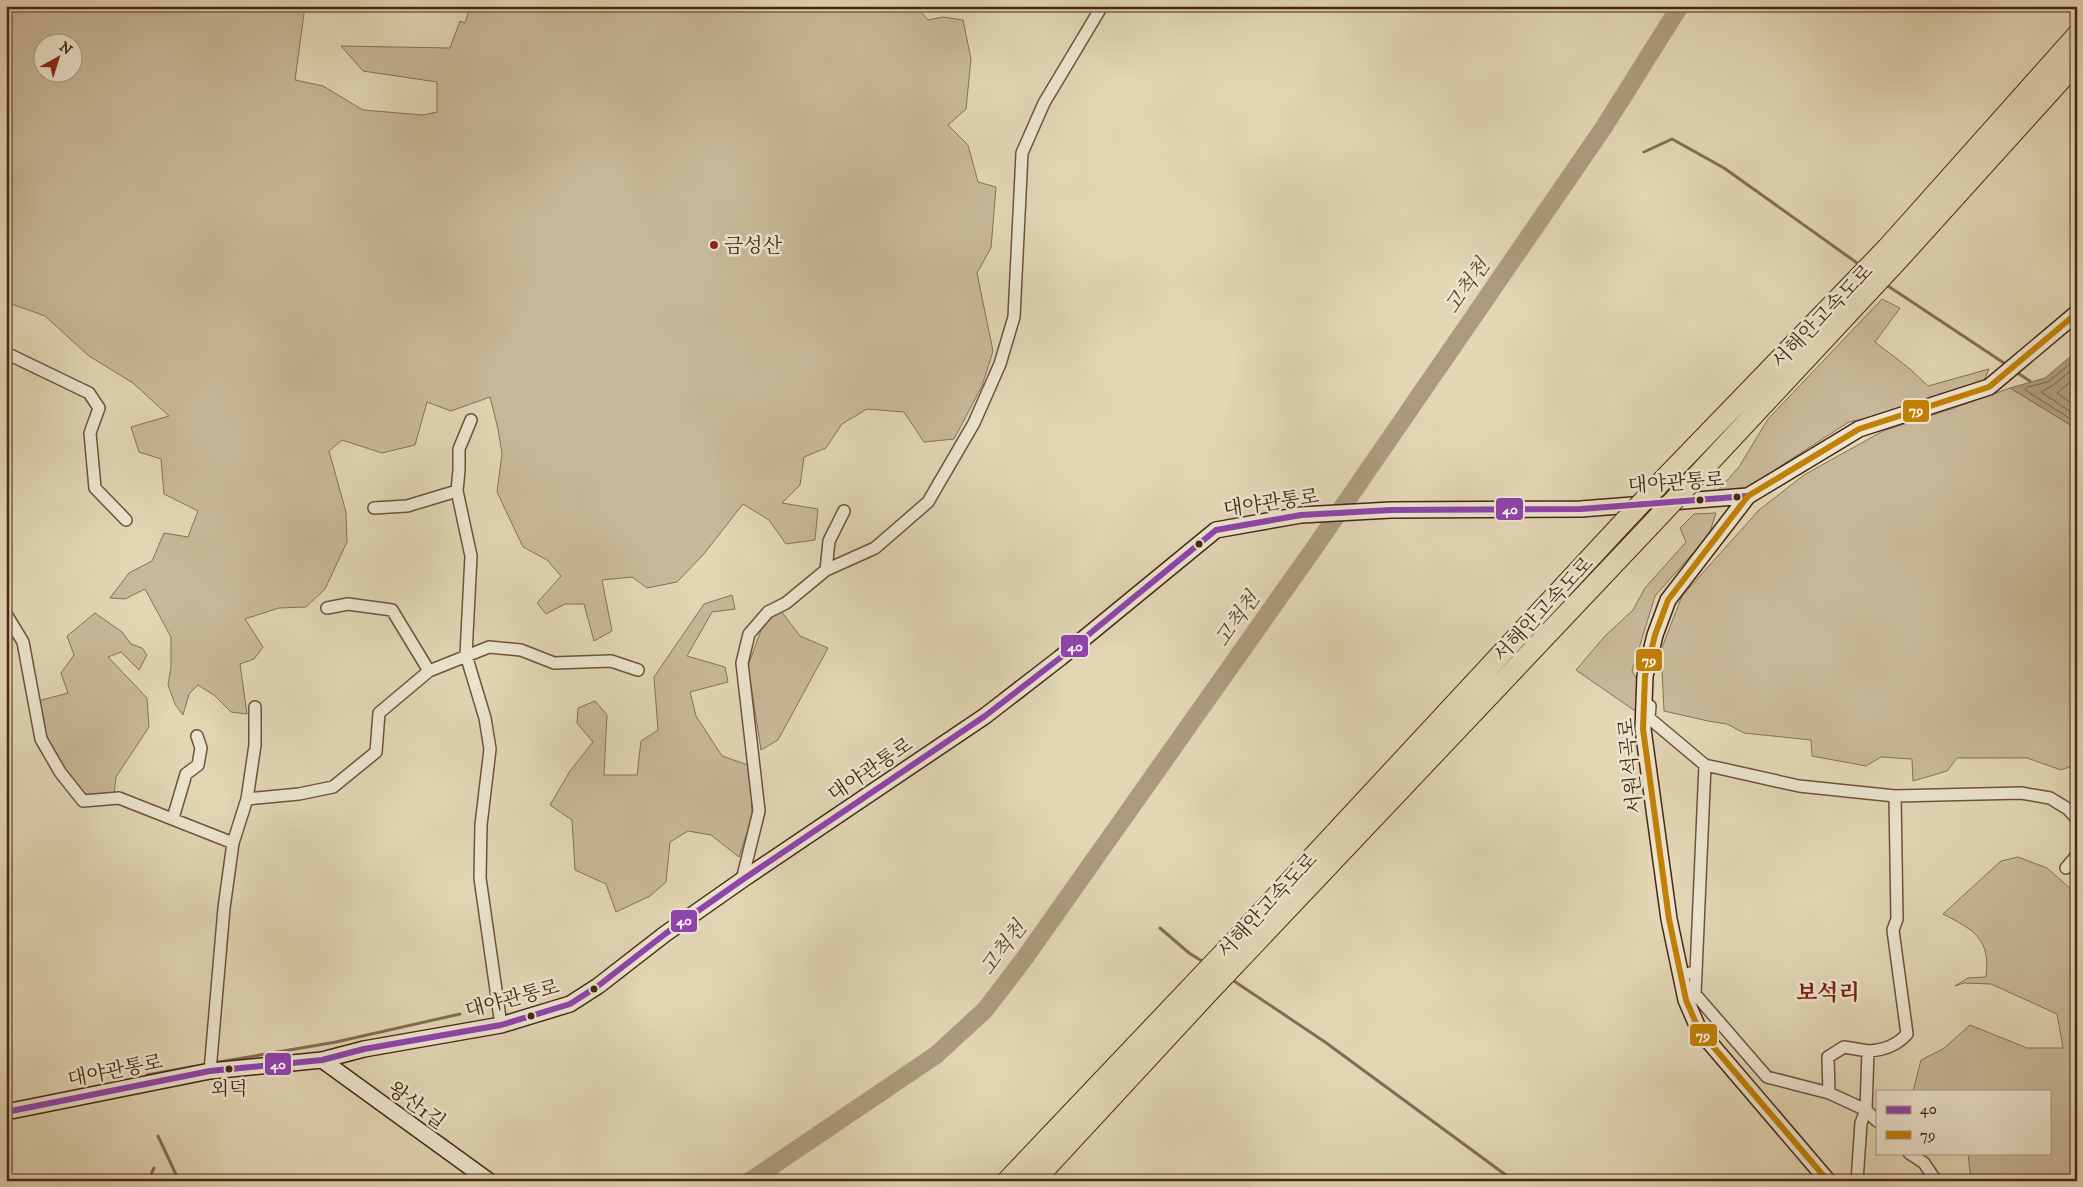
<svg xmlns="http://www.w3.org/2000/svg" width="2083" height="1187" viewBox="0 0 2083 1187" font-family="'IM FELL DW Pica','Noto Serif KR',serif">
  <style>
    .green { fill: #c8b899; stroke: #887056; fill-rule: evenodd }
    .water { fill: #ad9a7e; stroke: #846c53 }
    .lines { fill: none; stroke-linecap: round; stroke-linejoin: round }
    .shore { stroke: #7a6048; stroke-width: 1 }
    .stream { stroke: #846c53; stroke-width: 3 }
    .river { stroke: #ad9a7e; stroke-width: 18 }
    .street-casing { stroke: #6e533b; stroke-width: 14 }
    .secondary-casing { stroke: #472712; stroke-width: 18 }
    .highway-casing { stroke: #472712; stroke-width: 22 }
    .street { stroke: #ece4cf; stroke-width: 11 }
    .secondary { stroke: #ece4cf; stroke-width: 15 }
    .highway { stroke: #e2d6b5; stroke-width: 20 }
    .highway-bridge-casing { stroke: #472712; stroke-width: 22; stroke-linecap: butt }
    .highway-bridge { stroke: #e2d6b5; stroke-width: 20 }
    .bus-1-casing { stroke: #ece4cf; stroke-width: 10 }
    .bus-2-casing { stroke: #ece4cf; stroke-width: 10 }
    .bus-1 { stroke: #8e44ad; stroke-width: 6 }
    .bus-2 { stroke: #c28005; stroke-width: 6 }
    .poi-dot { fill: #8f2418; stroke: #ece4cf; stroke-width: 2 }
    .bus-dot { fill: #472712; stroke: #ece4cf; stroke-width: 2 }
    .labels { text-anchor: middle; stroke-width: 5; stroke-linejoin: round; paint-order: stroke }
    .bus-label { font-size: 19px; fill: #472712; stroke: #ece4cf }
    .poi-label { font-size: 20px; fill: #472712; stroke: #ece4cf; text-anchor: start }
    .street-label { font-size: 20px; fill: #472712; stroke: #ece4cf }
    .water-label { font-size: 21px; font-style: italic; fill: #60442d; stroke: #ece4cf }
    .quarter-label { font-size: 22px; font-weight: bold; fill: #7a1f14; stroke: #ece4cf }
    .line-badge { stroke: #ece4cf; stroke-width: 2 }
    .badge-label { font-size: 14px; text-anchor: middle; font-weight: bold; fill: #fff }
  </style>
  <rect width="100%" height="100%" fill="#e2d6b5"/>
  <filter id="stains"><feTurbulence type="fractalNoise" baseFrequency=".004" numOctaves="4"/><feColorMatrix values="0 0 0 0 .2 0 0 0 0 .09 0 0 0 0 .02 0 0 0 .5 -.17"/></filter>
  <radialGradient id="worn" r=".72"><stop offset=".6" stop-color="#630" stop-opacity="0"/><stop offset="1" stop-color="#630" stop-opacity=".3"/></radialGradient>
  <path class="green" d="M6,6H305L295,80L323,86L363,110L423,115L437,112V82L363,71L341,46L450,48L460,21L465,23L470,6H916L928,20L943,17L963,20L971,59L966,109L948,125L968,145L978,182L996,187L991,248L977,273L993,351L982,386L954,439L924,442L904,412L867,409L842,424L826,448L804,457L800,485L782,503L818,509L815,540L786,544L769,520L743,504L703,555L677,582L647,588L632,577L602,580L612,631L594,641L584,604H565L546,614L537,603L561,576L547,560L523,547L497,492L502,454L498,429L490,397L451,411L427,402L415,445L382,453L342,440L329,451L346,512L347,542L325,589L306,607L279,608L245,619L263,647L254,659L240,664L247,714L231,712L214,695L198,685L189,694L183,715L175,704L168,685L171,666V637L145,589L125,599L110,598L129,573L152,561L164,533L188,537L198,511L164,494L161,459L139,452L131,427L169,416L133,383L89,356L45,316L6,302ZM42,42H72V72H42Z
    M1882,299L1900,308L1875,342L1910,369L1928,386L1989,369L1981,387L1909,409L1849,422L1782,465L1749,490L1715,494L1739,467L1768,419Z
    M2010,388L2077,429V764L2061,770L2027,758H1957L1947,771L1913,781L1912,759L1881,757L1866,766L1812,756L1811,740L1744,733L1727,724L1708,721L1664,711L1661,650L1682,596L1759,510L1804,475L1883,431L1951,409Z
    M1716,513L1709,535L1655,596L1632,671L1639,683L1638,713L1576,670L1605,636L1633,610L1645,588L1686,542L1680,528L1694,514Z
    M732,595L735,609L712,612L687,656L725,667L728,682L690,692L696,716L722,756L751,766L752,817L739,857L711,835L688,831L670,842L666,882L650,896L616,912L606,884L575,870L572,820L550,805L570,771L593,742L577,723L578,708L595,701L607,715L604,775H637L641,741L658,730L654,677L704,604Z
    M781,611L800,636L828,648L778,740L761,750L748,666L764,622Z
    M95,613L122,632L131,644L142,648L147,655L139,670L121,652L108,657L147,698L149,727L116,777L114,794L90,795L81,793L46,741L38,701L68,693L61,673L74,655L67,636Z
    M2018,857L2047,868L2072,890L2077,885V1181H1971L1968,1153H2049V1091H1913L1921,1060L1943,1049L1970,1025L2027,1048H2063L2057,1014L1991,984L1964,983L1955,986L1968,978L1986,977C1991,939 1974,930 1943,914L2001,861Z"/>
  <path class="water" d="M2077,351V429L2010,388L2045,378Z"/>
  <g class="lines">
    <path class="shore" d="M2077,358L2048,382L2027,387L2025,390L2077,423
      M2077,366L2052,386L2041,392L2077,416
      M2077,376L2057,393L2077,407"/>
    <path class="stream" d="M1644,152L1672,139L1724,168L1860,265
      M1885,284L2007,365
      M2016,372L2030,381
      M1160,928L1189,953L1205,963
      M1231,979L1325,1042L1514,1181
      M213,1063L336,1042L460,1014
      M147,1075L197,1066
      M158,1136L179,1181
      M148,1181L154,1168"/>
    <path class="river" d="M750,1181L936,1055L985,1010L1024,959L1315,547L1461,335L1604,127L1680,6"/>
    <defs>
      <path id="street" d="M6,353L89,393L99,408L90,433L95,488L126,520
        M471,420L459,449V470L457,491L471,556L466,655L485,718L490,749L481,825L480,878L501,1025
        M374,508L407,506L457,491
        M826,570L829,541L844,511
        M327,608L348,604L392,610L429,671
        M6,614L23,642L41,739L60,772L83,801L119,798L233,843L224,908L210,1071
        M1650,706L1649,718L1705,765L1799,786L1895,796L2021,793L2050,798L2068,809L2077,819
        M247,799L299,794L333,787L376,752L379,713L429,671L489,647L521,650L554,663L611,661L638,670
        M173,818L186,774L198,765L201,748L197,736
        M233,843L247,799L255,745V707
        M2066,868L2077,855
        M742,880L759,811L742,663L749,634L768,612L786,603L826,570L875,548L928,502L974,423L1000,364L1014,317L1022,153L1044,103L1102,6
        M1696,972L1695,994L1767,1077L1829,1093L1866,1110L1861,1123L1857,1181
        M1690,973L1696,972L1705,765
        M1829,1093L1828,1057L1844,1047L1868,1051
        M1877,1121L1866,1110L1868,1051C1884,1050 1896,1046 1907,1034L1893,930L1897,919L1895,796
        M1909,1153L1924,1163L1936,1181"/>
      <path id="secondary" d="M322,1060L489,1181
        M6,1112L210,1071L322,1060L364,1049L501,1025L570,1004L598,986L665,934L742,880L985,716L1060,658L1216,530L1301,515L1391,510L1581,509L1748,496
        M1828,1181L1699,1030L1686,1000L1669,919L1643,729L1645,676L1655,635L1668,600L1748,496L1859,429L1989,387L2077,313"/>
      <path id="highway" d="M1664,479L1887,248L2077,35
        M1692,481L1899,259L2077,62
        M1007,1181L1231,945L1618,528
        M1034,1181L1208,993L1648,528"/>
    </defs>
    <use href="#street" class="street-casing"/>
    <use href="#secondary" class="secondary-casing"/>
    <use href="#highway" class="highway-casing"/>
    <use href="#street" class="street"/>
    <use href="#secondary" class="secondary"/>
    <use href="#highway" class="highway"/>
    <defs>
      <path id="highway-bridge" d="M1618,528L1664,479
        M1648,528L1692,481"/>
    </defs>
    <use href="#highway-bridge" class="highway-bridge-casing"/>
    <use href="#highway-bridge" class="highway-bridge"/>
    <defs>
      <path id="bus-1" d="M6,1112L210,1071L322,1060L364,1049L501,1025L570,1004L598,986L665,934L742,880L985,716L1060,658L1216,530L1301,515L1391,510L1581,509L1748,496"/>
      <path id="bus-2" d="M1828,1181L1699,1030L1686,1000L1669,919L1643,729L1645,676L1655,635L1668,600L1748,496L1859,429L1989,387L2077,313"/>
    </defs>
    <use href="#bus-1" class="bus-1-casing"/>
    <use href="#bus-2" class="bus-2-casing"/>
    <use href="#bus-1" class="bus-1"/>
    <use href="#bus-2" class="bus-2"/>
  </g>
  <circle class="poi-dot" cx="714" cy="245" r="5"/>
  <g class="bus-dot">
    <circle cx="1737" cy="497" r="4.5"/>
    <circle cx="1700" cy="500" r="4.5"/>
    <circle cx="1199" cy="544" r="4.5"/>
    <circle cx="594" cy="989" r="4.5"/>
    <circle cx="531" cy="1016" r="4.5"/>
    <circle cx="229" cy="1069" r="4.5"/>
  </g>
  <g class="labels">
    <g class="bus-label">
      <text x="229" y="1095">외덕</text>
    </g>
    <g class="poi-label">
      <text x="724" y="252">금성산</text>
    </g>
    <g class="street-label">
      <text transform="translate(1822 316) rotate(-46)" y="7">서해안고속도로</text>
      <text transform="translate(1676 482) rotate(-4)" y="7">대야관통로</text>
      <text transform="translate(1271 502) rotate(-8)" y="7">대야관통로</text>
      <text transform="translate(1543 609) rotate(-47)" y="7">서해안고속도로</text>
      <text transform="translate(1630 766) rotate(-96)" y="7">서원석곡로</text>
      <text transform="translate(870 769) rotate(-34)" y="7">대야관통로</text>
      <text transform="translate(1267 905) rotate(-47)" y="7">서해안고속도로</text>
      <text transform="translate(512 998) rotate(-15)" y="7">대야관통로</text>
      <text transform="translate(115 1070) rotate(-11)" y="7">대야관통로</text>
      <text transform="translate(417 1105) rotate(36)" y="7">왕산1길</text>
    </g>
    <g class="water-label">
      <text transform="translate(1467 286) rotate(-55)" y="7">고척천</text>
      <text transform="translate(1237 619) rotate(-55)" y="7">고척천</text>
      <text transform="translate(1003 948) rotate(-53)" y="7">고척천</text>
    </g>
    <g class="quarter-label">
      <text x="1828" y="1000">보석리</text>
    </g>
  </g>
  <g class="line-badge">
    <rect x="1902" y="399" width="28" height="24" rx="5" fill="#c28005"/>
    <rect x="1495" y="497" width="29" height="24" rx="5" fill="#8e44ad"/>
    <rect x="1060" y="634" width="29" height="24" rx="5" fill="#8e44ad"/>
    <rect x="1635" y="648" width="28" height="24" rx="5" fill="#c28005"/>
    <rect x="670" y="909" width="28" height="24" rx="5" fill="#8e44ad"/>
    <rect x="1689" y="1023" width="29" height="24" rx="5" fill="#c28005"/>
    <rect x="264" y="1052" width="28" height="24" rx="5" fill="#8e44ad"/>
  </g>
  <g class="badge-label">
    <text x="1916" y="415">79</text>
    <text x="1510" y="514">40</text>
    <text x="1075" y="651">40</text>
    <text x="1649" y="665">79</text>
    <text x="684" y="925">40</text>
    <text x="1703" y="1040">79</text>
    <text x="278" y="1069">40</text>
  </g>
  <rect width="2083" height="1187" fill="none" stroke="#e2d6b5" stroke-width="25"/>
  <rect x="8" y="8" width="2068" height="1172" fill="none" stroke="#472712" stroke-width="2.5"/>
  <rect x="12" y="12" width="2058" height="1162" fill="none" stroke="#472712"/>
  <rect x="1876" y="1090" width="175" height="65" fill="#ece4cf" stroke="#aa9883"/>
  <rect x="1886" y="1106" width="25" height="8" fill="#8e44ad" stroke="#aa9883"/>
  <text x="1920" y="1114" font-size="15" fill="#472712">40</text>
  <rect x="1886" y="1131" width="25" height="8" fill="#c28005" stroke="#aa9883"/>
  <text x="1920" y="1140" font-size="15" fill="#472712">79</text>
  <g transform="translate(58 58) rotate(39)"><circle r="24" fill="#ece4cf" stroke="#aa9883"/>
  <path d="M0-4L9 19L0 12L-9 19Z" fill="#8f2418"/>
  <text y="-8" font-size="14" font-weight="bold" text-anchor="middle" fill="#472712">N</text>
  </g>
  <rect width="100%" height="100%" filter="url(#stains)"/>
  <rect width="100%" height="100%" fill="url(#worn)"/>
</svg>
